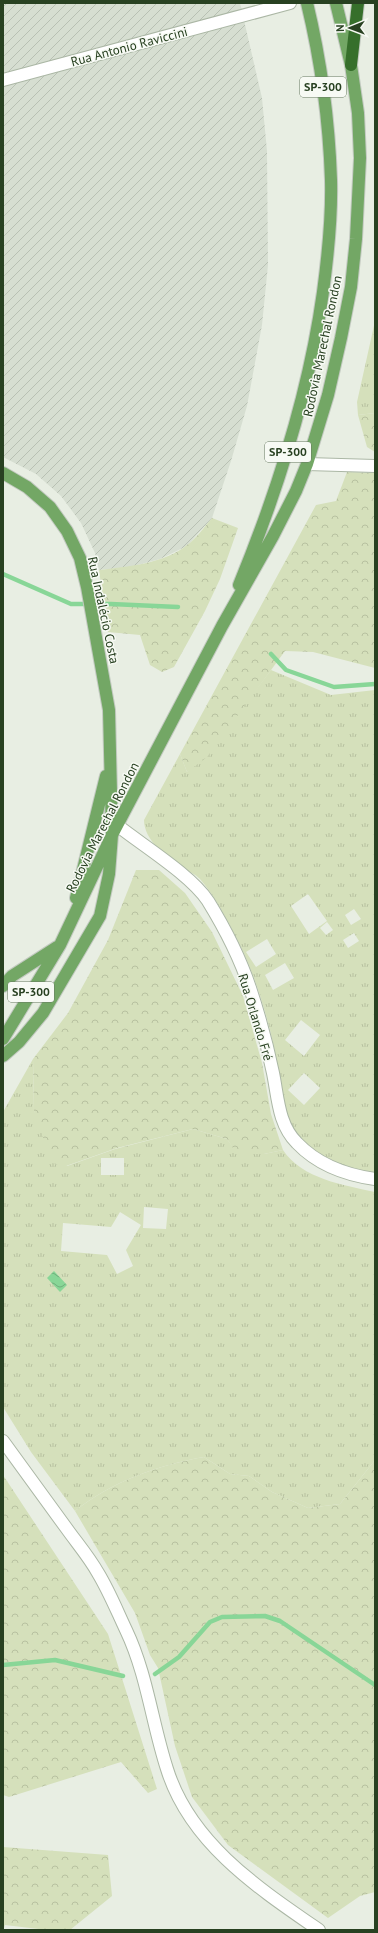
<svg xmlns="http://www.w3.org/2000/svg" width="378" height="1933" viewBox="0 0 378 1933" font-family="'PT Sans',sans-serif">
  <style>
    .industrial { fill: url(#industrial-furrows) }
    .grass { fill: url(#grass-tufts); fill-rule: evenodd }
    .forest { fill: url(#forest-crowns) }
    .water { fill: url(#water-waves) }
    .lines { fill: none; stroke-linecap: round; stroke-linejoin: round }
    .stream { stroke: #88d697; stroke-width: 4.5 }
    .minor-casing { stroke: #abb7a5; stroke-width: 14 }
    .major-casing { stroke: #c3cac1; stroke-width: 14 }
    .highway-casing { stroke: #c3cac1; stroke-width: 14 }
    .minor { stroke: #fff; stroke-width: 12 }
    .major { stroke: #73a765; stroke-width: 12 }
    .highway { stroke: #366f2b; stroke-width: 12 }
    .labels { text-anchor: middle; stroke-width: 3; stroke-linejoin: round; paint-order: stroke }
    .shield { fill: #f7faf4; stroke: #667860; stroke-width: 1 }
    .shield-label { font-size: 12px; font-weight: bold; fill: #284121 }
    .street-label { font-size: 13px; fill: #284121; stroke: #f7faf4 }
  </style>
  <defs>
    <pattern id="industrial-furrows" width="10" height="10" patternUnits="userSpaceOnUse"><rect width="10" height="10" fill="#d6ded1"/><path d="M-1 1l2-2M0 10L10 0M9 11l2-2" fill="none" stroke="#b8c0b3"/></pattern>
    <pattern id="grass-tufts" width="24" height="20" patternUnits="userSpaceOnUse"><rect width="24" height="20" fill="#d5e0bb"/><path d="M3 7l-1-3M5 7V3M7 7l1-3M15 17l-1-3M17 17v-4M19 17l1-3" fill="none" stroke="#b7c1a0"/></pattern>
    <pattern id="forest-crowns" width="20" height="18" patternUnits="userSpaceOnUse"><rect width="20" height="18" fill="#d5e0bb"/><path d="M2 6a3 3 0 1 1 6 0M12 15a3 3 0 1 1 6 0" fill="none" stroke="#b7c1a0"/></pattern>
    <pattern id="water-waves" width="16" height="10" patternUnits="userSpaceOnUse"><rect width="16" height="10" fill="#88d697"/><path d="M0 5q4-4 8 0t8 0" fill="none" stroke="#6faf7b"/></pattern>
  </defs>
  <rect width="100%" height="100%" fill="#e8eee3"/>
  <path class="industrial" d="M3,3H240L262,98L267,151L268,265L262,325L247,406L231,461L212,518L187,546L160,559L130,567L99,570L95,553L81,523L61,496L36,474L3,457Z"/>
  <path class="grass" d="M375,321V413L358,415L357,402Z
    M271,670L331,695L375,690V1173C365,1172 354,1171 345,1169C333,1165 308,1148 300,1138C279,1113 280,1077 274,1047C266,1011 254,973 238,941C227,920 215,896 200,879C195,874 188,871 182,867C166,857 144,840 144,820L180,754L187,772L245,704ZM308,894L327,921L309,934L291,906ZM354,909L361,919L351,925L345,915ZM327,922L333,930L326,935L320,928ZM354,933L359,941L348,948L343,940ZM267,939L276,954L256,967L246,952ZM285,963L294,978L273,990L265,975ZM301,1020L320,1035L304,1056L285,1040ZM304,1073L320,1088L304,1105L288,1090Z
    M33,1059L34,1111L67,1166L115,1149L193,1129L227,1139L238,1154H264L283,1150C302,1179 344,1185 375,1192V1460L340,1504L308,1508L272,1492L249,1476L230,1474L204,1457C158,1465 111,1482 75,1511L31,1452L3,1407V1112ZM101,1158H124V1175H101ZM144,1207L168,1209L166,1229L143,1228ZM120,1212L141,1225L126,1250L133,1266L117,1274L107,1255L61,1251L63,1223L111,1227Z"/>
  <path class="forest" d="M375,413V452L367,447L358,415Z
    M347,472L375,473V668L313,652L285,651L207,757L187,772L180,754L316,505L336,501Z
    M212,518L238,528L220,579L205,611L174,667L162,672L150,665L140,635L108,632L99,570C126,567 166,563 187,545C197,538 204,527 212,518Z
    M136,870H159L185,893L212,932L243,996L262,1063L271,1114L283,1150L264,1154H237L227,1139L193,1129L117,1148L66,1166L52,1163L34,1111L33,1059L68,1013L108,940Z
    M204,1457L230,1474L249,1476L272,1492L308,1508L340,1504L375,1460V1892L360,1896L328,1918L228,1845L192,1797L175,1746L158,1668L150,1655L135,1613L75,1511C111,1482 158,1465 204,1457Z
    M3,1475L108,1634L157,1789L148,1793L121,1762L9,1797L3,1795Z
    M3,1847L108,1855L112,1896L70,1930H47L5,1925L3,1930Z"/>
  <path class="water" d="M54,1271L67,1285L60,1292L47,1278Z"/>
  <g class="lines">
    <path class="stream" d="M3,574L71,604H111L178,607
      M271,654L286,670L334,687L375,684
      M3,1665L55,1660L123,1676
      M155,1674L179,1657L210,1622L222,1617L265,1616L280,1621L375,1685"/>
    <defs>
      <path id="minor" d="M3,80L290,3
        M307,464L375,466
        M117,825C142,845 191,875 208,901C224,927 240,958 250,988C259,1015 267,1044 273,1073C278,1097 278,1124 297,1143C317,1164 346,1175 375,1179
        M3,1441C24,1470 45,1499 67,1529C77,1543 89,1557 98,1573C109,1591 117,1611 126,1630C147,1674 152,1723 167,1769C190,1843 258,1888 319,1930"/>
      <path id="major" d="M3,473L27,487L50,507L67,531L80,558L87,587L109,710L112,835L109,874L100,916L43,1013L19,1042L3,1056
        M239,585C278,490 309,393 323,292C328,255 332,217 331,180C329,120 321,61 307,3
        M76,898L106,776
        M3,986L12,976L57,947
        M3,1039L60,945L112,835L222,626L273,536L296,491L307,464L328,395L341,338L351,287L356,239L360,158L358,113L351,65L336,3"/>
      <path id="highway" d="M351,65L358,3"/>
    </defs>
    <use href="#minor" class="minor-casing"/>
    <use href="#major" class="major-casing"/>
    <use href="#highway" class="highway-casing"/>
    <use href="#minor" class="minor"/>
    <use href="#major" class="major"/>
    <use href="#highway" class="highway"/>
  </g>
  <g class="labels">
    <g class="shield">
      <rect x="300" y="77" width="46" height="20" rx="3"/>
      <rect x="265" y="442" width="46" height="20" rx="3"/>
      <rect x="8" y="982" width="46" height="20" rx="3"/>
    </g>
    <g class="shield-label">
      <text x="323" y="91">SP-300</text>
      <text x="288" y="456">SP-300</text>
      <text x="31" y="996">SP-300</text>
    </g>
    <g class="street-label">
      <text transform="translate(129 46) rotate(-15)" y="5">Rua Antonio Raviccini</text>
      <text transform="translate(322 346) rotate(-78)" y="5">Rodovia Marechal Rondon</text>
      <text transform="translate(104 610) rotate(78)" y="5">Rua Indalécio Costa</text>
      <text transform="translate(102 827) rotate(-63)" y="5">Rodovia Marechal Rondon</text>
      <text transform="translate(256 1017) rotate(73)" y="5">Rua Orlando Fré</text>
    </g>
  </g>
  <rect width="378" height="1933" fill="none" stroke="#284121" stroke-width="8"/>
  <g transform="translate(350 28) rotate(269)" stroke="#f7faf4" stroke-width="3" paint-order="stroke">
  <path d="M0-3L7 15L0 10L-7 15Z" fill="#284121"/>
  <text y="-6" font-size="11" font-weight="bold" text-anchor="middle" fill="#284121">N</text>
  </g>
</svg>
